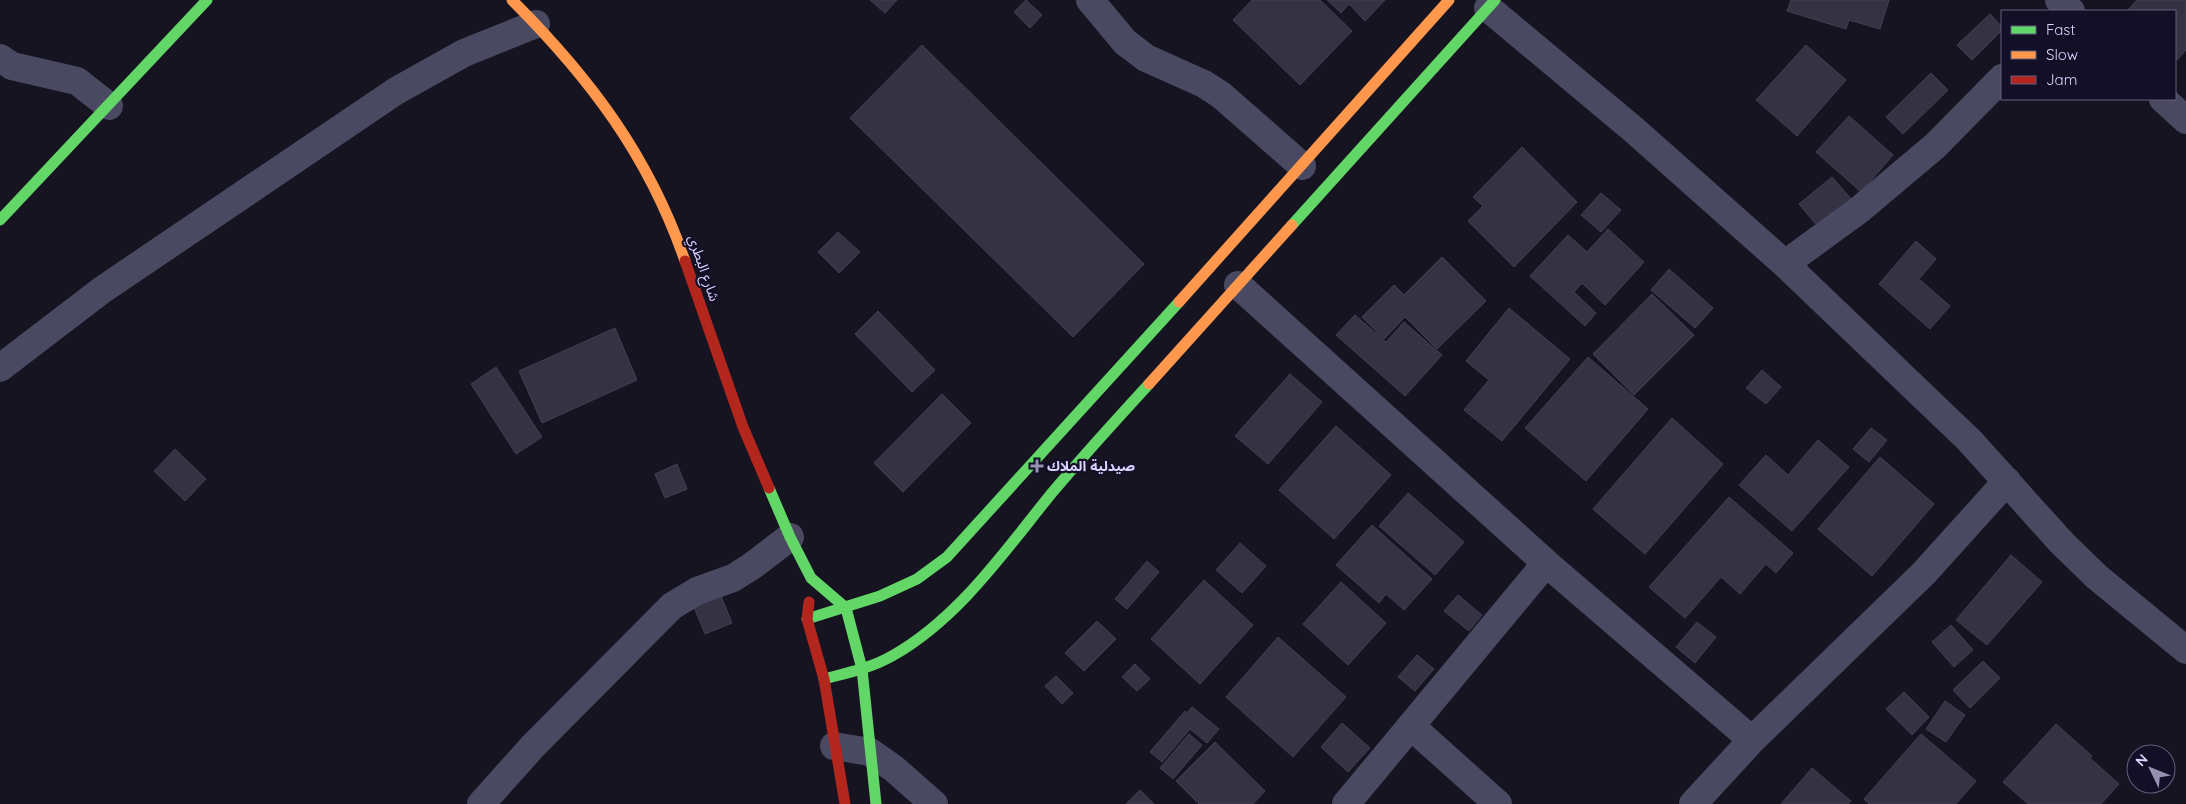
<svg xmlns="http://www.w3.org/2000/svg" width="2186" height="804" viewBox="0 0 2186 804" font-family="Quicksand,'Noto Sans Arabic',sans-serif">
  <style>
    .building { fill: #343243; stroke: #433f54 }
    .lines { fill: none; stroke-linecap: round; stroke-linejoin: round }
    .street { stroke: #4a4962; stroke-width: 28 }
    .fast { stroke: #63d668; stroke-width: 11 }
    .slow { stroke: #ff974d; stroke-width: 11 }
    .jam { stroke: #b3261e; stroke-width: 11 }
    .poi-dot { fill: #9591b1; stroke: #130f26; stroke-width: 2 }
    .labels { text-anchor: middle; stroke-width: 4.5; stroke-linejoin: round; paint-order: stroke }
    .street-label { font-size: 14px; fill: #d9d4ff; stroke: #130f26 }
    .poi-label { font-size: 14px; font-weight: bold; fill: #d9d4ff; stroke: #130f26; text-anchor: start }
  </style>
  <rect width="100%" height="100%" fill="#161421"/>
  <path class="building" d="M870,0H897L885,13Z
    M1026,0L1042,15L1030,28L1014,12Z
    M1252,0H1320L1352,31L1300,85L1233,20Z
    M1327,0H1385L1365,21L1349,4L1341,13Z
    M1791,0H1889L1880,29L1849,20L1846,29L1787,11Z
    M2137,0H2186V50L2177,60L2175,57V11H2127Z
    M1990,14L2002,27V30L1972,60L1957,45Z
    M922,45L1144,264L1073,337L850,118Z
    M1806,45L1846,80L1797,136L1756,100Z
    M1931,73L1948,90L1903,134L1886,117Z
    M1849,116L1893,155L1861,192L1816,152Z
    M1522,147L1577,202L1514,267L1468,221L1483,206L1473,197Z
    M1832,177L1852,200L1819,228L1799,204Z
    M1601,193L1621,210L1601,232L1581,215Z
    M1608,229L1644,262L1605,305L1582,283L1574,292L1596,313L1585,326L1530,276L1568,235L1587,252Z
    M838,232L860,252L839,273L818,252Z
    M1916,241L1936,259L1919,279L1950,306L1930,329L1879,284Z
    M1442,257L1486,301L1437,349L1405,317L1384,339L1362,317L1394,285L1404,295Z
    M1669,269L1713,308L1695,328L1651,290Z
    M1652,294L1694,335L1634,395L1593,354Z
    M1509,308L1570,359L1502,441L1464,410L1489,380L1466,361Z
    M878,311L935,370L912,392L855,334Z
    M1355,315L1386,342L1404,322L1442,355L1405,396L1336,335Z
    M615,328L637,380L542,423L519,371Z
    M1588,357L1648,409L1586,481L1525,428Z
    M496,367L542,437L516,454L471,384Z
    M1762,370L1781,387L1766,404L1746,388Z
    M1290,374L1322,402L1268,464L1235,436Z
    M942,394L971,423L903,492L874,463Z
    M1672,418L1723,464L1645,554L1593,509Z
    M1336,426L1391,475L1334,539L1279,490Z
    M1871,428L1887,440L1869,462L1853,449Z
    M1818,440L1849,467L1792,531L1739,485L1766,455L1788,475Z
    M175,449L206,479L185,501L154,471Z
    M1880,457L1934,504L1872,576L1818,529Z
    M677,464L687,489L665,498L655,474Z
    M1408,493L1464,542L1435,575L1379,526Z
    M1729,497L1793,553L1776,573L1766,564L1740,594L1721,577L1685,618L1649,587Z
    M1372,525L1432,579L1404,610L1386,594L1379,603L1336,565Z
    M1240,543L1266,566L1242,593L1216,570Z
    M2011,555L2042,582L1987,645L1956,620Z
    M1147,561L1159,572L1127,609L1115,599Z
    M1204,580L1253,625L1200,684L1151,639Z
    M1341,582L1386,623L1348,665L1303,624Z
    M1458,595L1482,615L1469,631L1444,611Z
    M721,596L732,623L705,634L694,607Z
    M1097,621L1116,639L1084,671L1065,653Z
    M1697,622L1716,637L1695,663L1676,647Z
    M1951,625L1973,650L1954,667L1932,642Z
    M1278,637L1346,697L1293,757L1226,697Z
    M1417,655L1434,669L1415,691L1398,677Z
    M1983,661L2000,678L1970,708L1953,690Z
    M1135,664L1150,679L1137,691L1122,677Z
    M1056,676L1073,693L1062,704L1045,686Z
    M1904,692L1929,717L1912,735L1886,709Z
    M1945,701L1965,715L1946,742L1926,729Z
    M1192,707L1219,729L1207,743L1190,729L1162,762L1150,752L1185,711L1187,713Z
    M1342,723L1370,748L1348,772L1321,747Z
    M2056,724L2092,756L2090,758L2119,784L2101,804H2028L2003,782Z
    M1189,734L1202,745L1173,779L1160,768Z
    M1921,734L1976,781L1956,804H1869L1864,799Z
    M1215,742L1265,791L1253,804H1199L1176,781Z
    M1812,768L1851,801L1848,804H1781Z
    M1140,790L1154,804H1126Z"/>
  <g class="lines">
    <path class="street" d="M1090,0L1125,42L1146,58L1204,84L1221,95L1302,166
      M2059,0L2071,11
      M1488,8L1634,130L1785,264L1969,440L2062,543L2097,577L2186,650
      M0,58L12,66L77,81L109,106
      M2163,99L2186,120
      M1785,264L1859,210L1935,146L2002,78
      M1238,285L1546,563L1752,740
      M0,368L102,290L396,91L464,53L536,24
      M1412,727L1498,804
      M834,746L870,752L893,768L934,804
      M481,804L533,746L672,606L697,591L733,578L752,566L790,537
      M1346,804L1546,563
      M1693,804L1752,740L1924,573L2007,481"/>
    <path class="fast" d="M0,220L207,0
      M1292,225L1495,0
      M769,488L790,537L811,578L846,608L862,669L876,804
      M807,619L880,596L917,579L947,557L1179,302
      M824,679C847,673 871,668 892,656C958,619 1004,552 1051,494C1083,456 1116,420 1149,384"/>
    <path class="slow" d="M512,0C590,78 649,156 685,261
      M1179,302L1449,0
      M1149,384L1292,225"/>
    <path class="jam" d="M685,261L743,427L769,488
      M809,602L807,619L824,679L845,804"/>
  </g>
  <path class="poi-dot" d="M1034.5 458.5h5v5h5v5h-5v5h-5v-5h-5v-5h5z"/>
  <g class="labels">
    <g class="street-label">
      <text transform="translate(704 268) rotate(71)" y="5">شارع البطري</text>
    </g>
    <g class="poi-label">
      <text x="1047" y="471">صيدلية الملاك</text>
    </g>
  </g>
  <rect x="2001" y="10" width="175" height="90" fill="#130f26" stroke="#625e7d"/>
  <rect x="2011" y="26" width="25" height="8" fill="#63d668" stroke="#625e7d"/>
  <text x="2046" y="35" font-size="15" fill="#d9d4ff">Fast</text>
  <rect x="2011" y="51" width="25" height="8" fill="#ff974d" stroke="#625e7d"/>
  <text x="2046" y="60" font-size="15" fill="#d9d4ff">Slow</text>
  <rect x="2011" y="76" width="25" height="8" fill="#b3261e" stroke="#625e7d"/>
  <text x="2046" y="85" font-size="15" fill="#d9d4ff">Jam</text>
  <g transform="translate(2151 769) rotate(313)"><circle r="24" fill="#130f26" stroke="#625e7d"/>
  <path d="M0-4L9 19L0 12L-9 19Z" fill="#9591b1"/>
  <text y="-8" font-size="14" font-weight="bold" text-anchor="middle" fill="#d9d4ff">N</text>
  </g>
</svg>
